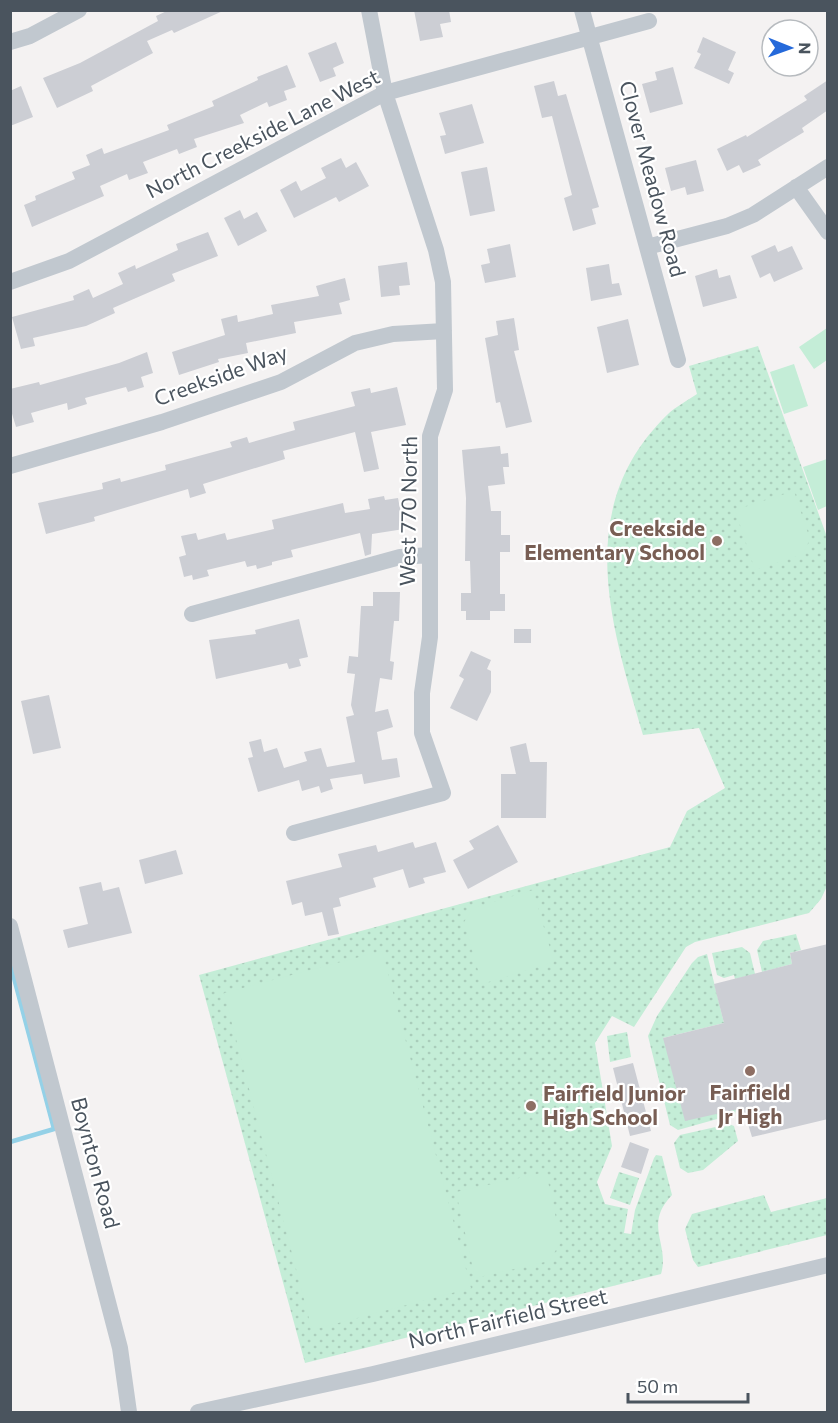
<svg xmlns="http://www.w3.org/2000/svg" width="838" height="1423" viewBox="0 0 838 1423" font-family="Commissioner,sans-serif">
  <style>
    .grass { fill: url(#grass-dots) }
    .pitch { fill: #c4edd7 }
    .lines { fill: none; stroke-linecap: round; stroke-linejoin: round }
    .stream { stroke: #94d1e7; stroke-width: 4.5 }
    .building { fill: #ccced4 }
    .minor { stroke: #c1c8cf; stroke-width: 16 }
    .education-dot { fill: #8d6e63; stroke: #fff; stroke-width: 2 }
    .labels { text-anchor: middle; stroke-width: 4.5; stroke-linejoin: round; paint-order: stroke }
    .street-label { font-size: 21px; fill: #4a545e; stroke: #fff }
    .education-label { font-size: 21px; font-weight: bold; fill: #785e54; stroke: #fff; text-anchor: end }
  </style>
  <defs>
    <pattern id="grass-dots" width="8" height="8" patternUnits="userSpaceOnUse" patternTransform="scale(1.5)"><rect width="8" height="8" fill="#c4edd7"/><path d="M2 2h.1M6 6h.1" fill="none" stroke="#aacdbb" stroke-width="1.8" stroke-linecap="round"/></pattern>
  </defs>
  <rect width="100%" height="100%" fill="#f4f2f2"/>
  <path class="grass" d="M758,346L827,537V886L821,899L809,913L695,942L686,947L634,1027L612,1016L595,1043L612,1146L597,1182L605,1204L628,1209L624,1233L631,1234L635,1210L654,1158L656,1155L662,1156L672,1195C643,1225 670,1244 661,1274L305,1363L199,975L670,847L687,811L725,788L699,728L643,735C611,625 572,508 667,415C675,407 687,401 697,394L689,366Z
    M796,934L801,950L790,953L792,964L762,972L757,950L763,941Z
    M742,947L750,953L755,974L735,979L734,975L724,978L717,975L712,953Z
    M707,954L724,1023L663,1038L736,1109L735,1114L678,1130L670,1125L648,1036L657,1016L692,963L698,957Z
    M627,1032L631,1057L610,1062L607,1036Z
    M729,1124L734,1126L738,1141L703,1170L688,1173L680,1168L674,1143L680,1135Z
    M619,1172L639,1178L630,1205L610,1198Z
    M764,1195L771,1212L827,1198V1235L698,1267L693,1260L685,1229L692,1214Z"/>
  <path class="pitch" d="M827,328V360L814,369L799,347Z
    M794,364L808,406L784,414L770,372Z
    M827,459V506L818,510L803,467Z
    M794,491L810,539L803,554L755,570L735,510Z
    M533,890L554,962L482,984L464,922L473,908Z
    M382,951L471,1288L312,1330L224,993Z
    M546,1172L561,1242L549,1261L475,1278L456,1192Z"/>
  <g class="lines">
    <path class="stream" d="M10,963L54,1129L10,1142"/>
  </g>
  <path class="building" d="M169,10H225L174,33L172,30L147,41L153,53L91,86L93,91L57,108L43,78L80,63L158,21L156,16Z
    M414,10H449L451,22L440,24L443,37L420,41Z
    M703,37L736,52L728,70L734,73L729,84L694,68L701,54L697,52Z
    M336,42L344,63L333,68L336,76L320,82L308,53Z
    M287,65L296,87L284,91L287,100L269,107L267,102L240,115L244,123L194,139L197,147L179,154L177,149L143,162L148,173L129,180L127,174L100,186L104,196L32,227L24,205L36,200L35,196L75,179L72,172L90,165L86,155L102,148L104,154L169,130L167,125L214,106L212,101L258,80L257,77Z
    M673,67L683,104L650,113L642,84L657,80L655,72Z
    M828,80V110L802,128L804,132L758,160L761,165L743,173L739,165L727,171L717,149L746,135L747,137L807,100L804,96Z
    M554,81L558,96L566,94L599,207L592,209L596,224L573,231L564,198L572,195L552,116L542,118L534,86Z
    M21,86L33,117L10,126V91Z
    M472,104L484,143L445,154L440,136L446,135L439,113Z
    M341,158L346,168L356,162L369,186L339,202L336,197L294,218L280,190L296,181L301,191L326,178L321,168Z
    M696,160L704,191L687,195L685,187L671,191L665,168Z
    M487,167L495,211L470,216L461,172Z
    M240,210L244,219L257,212L267,231L238,246L224,218Z
    M208,232L218,256L172,274L175,281L113,308L115,313L86,326L33,338L35,346L21,349L12,317L74,300L73,296L89,289L93,298L123,284L118,273L135,265L136,269L178,250L176,244Z
    M510,244L516,277L485,283L481,265L490,263L487,249Z
    M775,245L778,252L792,246L803,269L774,282L770,273L760,278L751,256Z
    M407,262L410,285L399,286L400,295L381,297L378,266Z
    M609,264L612,284L619,283L622,295L591,301L586,268Z
    M717,269L719,278L730,275L737,298L703,307L695,276Z
    M345,278L350,300L339,303L342,314L294,322L296,333L246,343L248,353L218,359L219,362L179,375L172,352L225,335L221,319L237,315L238,322L273,314L271,305L319,296L316,286Z
    M514,318L519,350L514,351L532,422L506,428L500,402L496,403L485,338L498,335L496,321Z
    M628,319L639,365L607,373L597,327Z
    M147,352L153,373L141,377L144,387L128,392L126,387L85,398L87,404L68,410L67,403L31,413L34,422L16,427L10,407V389L39,382L40,385L119,363Z
    M397,387L406,425L371,432L379,469L364,472L355,432L283,451L285,459L203,484L206,493L190,498L188,489L94,517L95,521L46,534L38,503L103,489L102,483L120,478L121,482L166,470L165,465L232,447L230,442L247,437L249,443L295,430L293,422L355,406L351,392L370,388L371,393Z
    M500,446L501,454L508,453L509,467H503L505,484L488,486L491,511H501V535H510V552H500V594H505V611H490V620H466V611H461V593H471L470,561H465L466,498L462,450Z
    M384,496L385,500L398,498L404,529L372,534L371,554L365,556L360,533L291,550L293,557L272,562V565L257,569L256,565L247,567L245,561L207,570L209,576L193,580L192,575L184,577L179,557L186,555L181,536L196,533L198,540L225,533L227,540L274,529L272,520L343,503L345,513L370,509L368,499Z
    M373,592H400L399,621H394L390,661L394,662L392,680L380,678L375,712L388,709L393,727L377,732L382,760L397,758L400,777L364,784L362,774L330,779L333,789L321,793L319,786L302,791L299,780L258,792L248,758L253,757L249,742L261,739L264,752L277,748L284,768L307,761L304,752L321,748L327,767L355,762L346,717L354,715L351,705L355,674L347,673L349,656L358,657L361,606H373Z
    M299,619L308,657L299,659L301,666L289,669L287,663L216,679L209,640L256,634L255,630Z
    M514,629H531V643H514Z
    M471,651L491,660L487,669L491,671V692L477,721L450,708L464,679L459,676Z
    M49,695L61,748L33,754L21,701Z
    M526,743L530,762H547L546,818H501V774H516L510,747Z
    M498,825L518,862L468,889L453,860L474,849L469,841Z
    M413,842L415,848L436,842L446,872L423,878L425,883L409,888L403,869L373,878L376,887L339,898L341,906L333,908L339,934L328,936L322,912L305,916L302,902L292,905L286,881L342,867L338,854L376,845L378,852Z
    M176,850L183,874L145,884L139,860Z
    M101,882L103,891L119,887L132,933L68,948L63,930L88,924L79,887Z
    M828,944V1119L752,1137L743,1108L685,1121L663,1038L724,1023L714,984L792,964L790,953Z
    M633,1063L651,1131L630,1136L613,1068Z
    M630,1142L649,1149L641,1174L621,1167Z"/>
  <g class="lines">
    <path class="minor" d="M582,10L678,360
      M10,42L30,36L79,10
      M796,187L828,232
      M647,247L727,226L753,215L828,167
      M10,282L69,261L385,93L649,21
      M10,466L162,422L281,382L355,343L393,334L444,331
      M192,614L400,557L430,555
      M294,833L443,793L422,733V693L430,637V436L445,390L443,282L436,250L385,93L369,10
      M10,926L120,1348L129,1412
      M198,1412L373,1374L828,1265"/>
  </g>
  <g class="education-dot">
    <circle cx="717" cy="541" r="6"/>
    <circle cx="750" cy="1071" r="6"/>
    <circle cx="531" cy="1106" r="6"/>
  </g>
  <g class="labels">
    <g class="street-label">
      <text transform="translate(263 134) rotate(-27)" y="7">North Creekside Lane West</text>
      <text transform="translate(652 179) rotate(75)" y="7">Clover Meadow Road</text>
      <text transform="translate(221 376) rotate(-20)" y="7">Creekside Way</text>
      <text transform="translate(409 511) rotate(-89)" y="7">West 770 North</text>
      <text transform="translate(95 1163) rotate(75)" y="7">Boynton Road</text>
      <text transform="translate(508 1319) rotate(-13)" y="7">North Fairfield Street</text>
    </g>
    <g class="education-label">
      <text x="705" y="536">Creekside<tspan x="705" dy="24">Elementary School</tspan></text>
      <text x="750" y="1100" text-anchor="middle">Fairfield<tspan x="750" dy="24">Jr High</tspan></text>
      <text x="543" y="1101" text-anchor="start">Fairfield Junior<tspan x="543" dy="24">High School</tspan></text>
    </g>
  </g>
  <rect width="838" height="1423" fill="none" stroke="#4a545e" stroke-width="24"/>
  <g transform="translate(790 48) rotate(91)"><circle r="28" fill="#ffffff" stroke="#b7bbbf" stroke-width="1.5"/>
  <path d="M0-4.5L10 22L0 15L-10 22Z" fill="#2569da"/>
  <text y="-9" font-size="16" font-weight="bold" text-anchor="middle" fill="#4a545e">N</text>
  </g>
  <path d="M628 1393v9h120v-9" fill="none" stroke="#4a545e" stroke-width="3"/>
  <text x="637" y="1393" font-size="18" fill="#4a545e" stroke="#ffffff" stroke-width="4.5" paint-order="stroke">50 m</text>
</svg>
